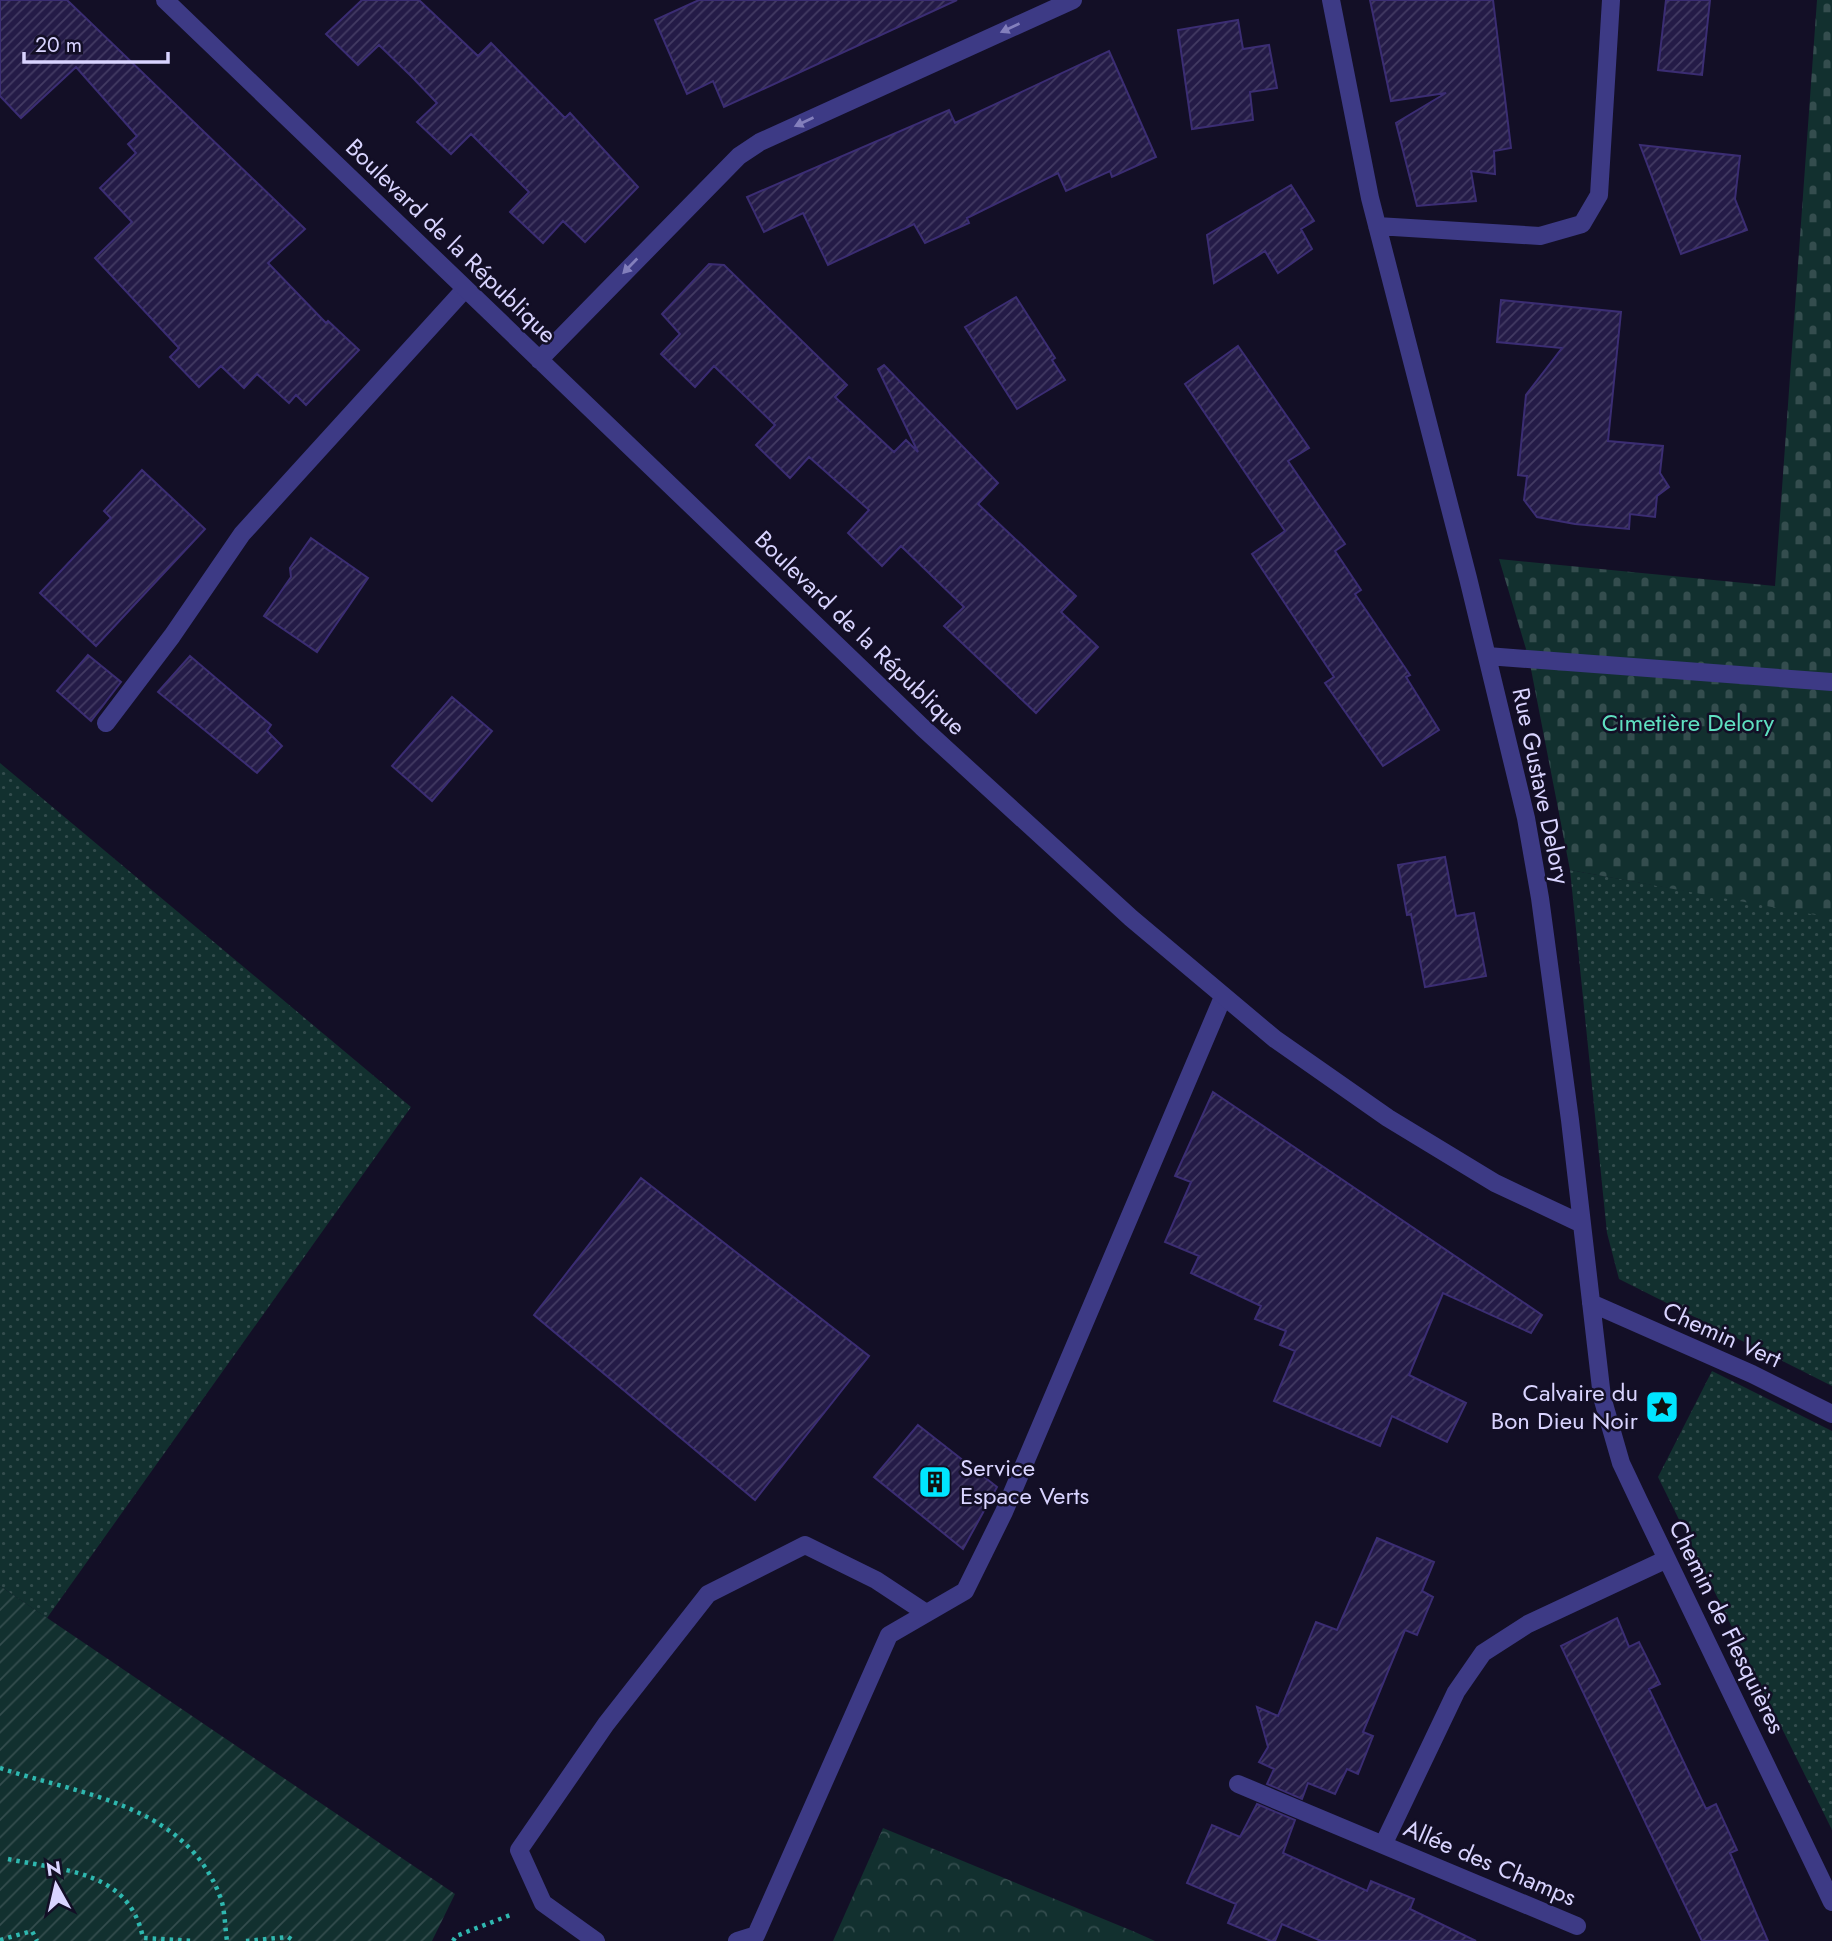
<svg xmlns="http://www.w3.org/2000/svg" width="1832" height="1941" viewBox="0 0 1832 1941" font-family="Jost,sans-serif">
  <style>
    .grass { fill: url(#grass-dots) }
    .cemetery { fill: url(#cemetery-stones) }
    .park { fill: url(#park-crowns) }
    .garden { fill: url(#garden-furrows) }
    .building { fill: url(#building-hatch); stroke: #3b2d73; stroke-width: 2 }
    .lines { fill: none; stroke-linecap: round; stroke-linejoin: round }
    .path { stroke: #2fb8b0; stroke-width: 4.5; stroke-dasharray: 3.5 5; stroke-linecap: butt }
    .lane { stroke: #3d3a85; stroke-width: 18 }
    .street { stroke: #3d3a85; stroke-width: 18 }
    .oneway { fill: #837fbc }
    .labels { text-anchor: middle; stroke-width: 5; stroke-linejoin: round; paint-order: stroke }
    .street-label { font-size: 24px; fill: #d9d4ff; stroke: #130f26 }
    .park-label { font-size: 24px; fill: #5fe0c0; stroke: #130f26 }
    .poi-label { font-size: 24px; fill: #d9d4ff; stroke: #130f26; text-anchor: end }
  </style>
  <defs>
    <pattern id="grass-dots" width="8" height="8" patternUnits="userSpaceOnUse" patternTransform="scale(1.75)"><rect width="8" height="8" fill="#12302f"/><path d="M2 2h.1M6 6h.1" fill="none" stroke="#344d4e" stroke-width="1.8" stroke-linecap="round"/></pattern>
    <pattern id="cemetery-stones" width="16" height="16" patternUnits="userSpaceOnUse" patternTransform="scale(1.75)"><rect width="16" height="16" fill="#12302f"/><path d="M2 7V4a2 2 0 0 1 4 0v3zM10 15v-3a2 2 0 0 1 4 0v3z" fill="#344d4e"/></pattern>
    <pattern id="park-crowns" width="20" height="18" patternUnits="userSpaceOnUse" patternTransform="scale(1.75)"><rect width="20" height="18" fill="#12302f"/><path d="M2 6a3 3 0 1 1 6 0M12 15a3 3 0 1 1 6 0" fill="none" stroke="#344d4e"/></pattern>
    <pattern id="garden-furrows" width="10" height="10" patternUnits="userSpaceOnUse" patternTransform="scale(1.75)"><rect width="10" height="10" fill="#12302f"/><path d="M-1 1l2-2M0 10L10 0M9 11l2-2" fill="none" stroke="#344d4e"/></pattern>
    <pattern id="building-hatch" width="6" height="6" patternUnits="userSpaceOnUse" patternTransform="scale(1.75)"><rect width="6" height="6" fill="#241b47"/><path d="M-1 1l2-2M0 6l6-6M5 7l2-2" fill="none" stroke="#433b63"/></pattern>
  </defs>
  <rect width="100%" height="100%" fill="#130f26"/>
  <path class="grass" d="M1832,695V1386L1619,1279L1607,1233L1570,870L1777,907Z
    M0,763L411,1107L47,1618L0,1586Z
    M1712,1371L1832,1431V1830L1658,1477Z"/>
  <path class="cemetery" d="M1817,0H1832V918L1570,870L1529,659L1499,559L1775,586Z"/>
  <path class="park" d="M883,1828L1135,1932L1155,1941H833Z"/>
  <path class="garden" d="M0,1586L455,1894L432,1941H0Z"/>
  <path class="building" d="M0,0H67L305,229L268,263L326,323L328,321L359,350L306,405L296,395L289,403L257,374L244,388L221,366L199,387L170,357L179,348L95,258L132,222L100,188L136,153L128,144L137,136L76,67L21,118L0,96Z
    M362,0H419L478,56L491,43L565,118L570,113L638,187L585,242L563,221L543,243L510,212L529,192L471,134L451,154L417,122L437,103L411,76L379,45L358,65L326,34Z
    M699,0H957L724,107L713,81L687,94L655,20Z
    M1370,0H1493L1511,148L1494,151L1495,174L1471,171L1476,201L1417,206L1396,123L1446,93L1391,101Z
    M1666,0H1710L1702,75L1658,70Z
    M1238,20L1243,49L1269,45L1277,88L1250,92L1253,120L1192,129L1178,30Z
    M1109,51L1156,157L1112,177L1110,171L1066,191L1058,173L967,218L969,223L925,243L914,224L828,265L803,213L764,232L747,197L949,110L955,123Z
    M1640,145L1740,156L1735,199L1747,230L1681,254Z
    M1291,185L1314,221L1301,229L1312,249L1278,273L1265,251L1214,283L1207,235Z
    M709,264L724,265L847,385L835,397L894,452L906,440L918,452L878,369L884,365L998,483L978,504L1076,596L1061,612L1098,647L1036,713L944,626L964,607L901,546L882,566L848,533L869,510L809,457L790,478L756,445L775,425L714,366L695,387L661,354L680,334L662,314Z
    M1016,297L1055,358L1052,360L1065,380L1017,409L965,327Z
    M1501,300L1621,312L1608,441L1663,446L1660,473L1669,487L1657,496L1655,517L1630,514L1629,529L1575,524L1537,517L1524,500L1527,476L1518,475L1526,395L1562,348L1497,342Z
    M1238,346L1309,448L1288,461L1345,544L1335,551L1361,590L1355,594L1410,675L1406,677L1439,730L1383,766L1325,683L1334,677L1252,554L1285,531L1185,384Z
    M142,470L205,529L96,646L40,593L111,518L104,511Z
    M311,538L368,578L317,652L264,616L291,577L290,568Z
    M88,655L121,682L91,721L57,691Z
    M190,656L271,725L267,731L282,746L257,773L158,692Z
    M452,697L492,731L432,801L392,766Z
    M1445,857L1456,916L1474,913L1486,976L1425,987L1411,914L1407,915L1398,865Z
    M1213,1092L1542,1315L1531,1333L1443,1293L1409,1375L1466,1403L1447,1442L1392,1416L1380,1446L1274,1401L1295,1351L1280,1345L1286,1331L1255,1319L1261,1306L1191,1273L1199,1256L1165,1242L1191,1182L1175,1176Z
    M641,1178L869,1356L755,1500L534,1315Z
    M918,1425L997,1487L963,1549L874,1477Z
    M1377,1538L1434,1562L1422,1591L1433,1597L1417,1635L1405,1630L1363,1732L1373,1736L1358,1774L1347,1769L1335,1794L1308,1783L1302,1799L1267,1784L1274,1769L1259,1762L1268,1747L1257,1707L1278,1716L1316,1622L1337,1630Z
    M1617,1618L1629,1647L1639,1642L1660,1684L1649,1689L1706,1809L1716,1804L1737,1850L1730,1853L1768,1941H1702L1561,1646Z
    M1257,1804L1295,1820L1283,1853L1367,1891L1371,1881L1414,1899L1410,1909L1476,1941H1321L1282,1924L1275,1941H1271L1228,1923L1236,1904L1187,1883L1212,1825L1240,1837Z"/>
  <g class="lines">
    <path class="path" d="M0,1768C81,1795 187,1804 221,1899C225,1911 225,1928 227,1941
      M8,1859C64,1871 129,1870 143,1938L195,1941
      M0,1940L32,1931L37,1941
      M246,1941L288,1937L294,1941
      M453,1941L456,1936L513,1914"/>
    <path class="lane" d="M106,723L172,636L242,534L465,289
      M596,1941L543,1903L519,1850L606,1724L708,1594L805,1545L876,1580L926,1613
      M737,1941L756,1935L889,1635L965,1591L1004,1512L1223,997"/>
    <path class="street" d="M165,0L922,727L1131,918L1275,1039L1388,1118L1495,1183L1582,1224
      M1331,0L1370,198L1468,578L1526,818L1540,898L1570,1120L1602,1397L1621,1463L1638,1499L1832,1902
      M1377,226L1540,236L1582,224L1599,195L1611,0
      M539,360L739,156L760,142L1073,0
      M1487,656L1832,682
      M1591,1303L1752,1374L1832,1414
      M1238,1784L1577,1926
      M1383,1845L1456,1692L1483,1653L1528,1624L1667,1559"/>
  </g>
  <defs><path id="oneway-solid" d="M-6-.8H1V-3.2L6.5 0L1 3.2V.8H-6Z" transform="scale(1.75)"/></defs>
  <g class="oneway">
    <use href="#oneway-solid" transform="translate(1010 28) rotate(155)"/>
    <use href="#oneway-solid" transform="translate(804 122) rotate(155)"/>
    <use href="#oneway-solid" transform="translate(630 266) rotate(134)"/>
  </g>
  <defs>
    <symbol id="sight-square" viewBox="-11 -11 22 22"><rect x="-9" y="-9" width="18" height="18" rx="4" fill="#00e5ff" stroke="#130f26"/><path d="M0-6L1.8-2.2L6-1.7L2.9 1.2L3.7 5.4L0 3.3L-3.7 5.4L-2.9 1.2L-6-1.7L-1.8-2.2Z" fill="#111"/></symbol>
    <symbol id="building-square" viewBox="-11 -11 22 22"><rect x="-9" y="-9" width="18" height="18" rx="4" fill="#00e5ff" stroke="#130f26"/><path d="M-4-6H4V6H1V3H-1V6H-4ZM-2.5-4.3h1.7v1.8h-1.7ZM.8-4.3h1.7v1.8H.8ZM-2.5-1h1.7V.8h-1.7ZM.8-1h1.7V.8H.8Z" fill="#111"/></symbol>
  </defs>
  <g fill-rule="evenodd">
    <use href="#sight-square" x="1643" y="1388" width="38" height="38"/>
    <use href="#building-square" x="916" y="1463" width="38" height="38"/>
  </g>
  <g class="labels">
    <g class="street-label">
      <text transform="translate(451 241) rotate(44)" y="8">Boulevard de la République</text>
      <text transform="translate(860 633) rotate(44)" y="8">Boulevard de la République</text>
      <text transform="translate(1541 786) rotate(78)" y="8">Rue Gustave Delory</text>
      <text transform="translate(1722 1335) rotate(24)" y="8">Chemin Vert</text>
      <text transform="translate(1727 1627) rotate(64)" y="8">Chemin de Flesquières</text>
      <text transform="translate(1490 1863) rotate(23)" y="8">Allée des Champs</text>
    </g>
    <g class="park-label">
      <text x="1688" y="731">Cimetière Delory</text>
    </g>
    <g class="poi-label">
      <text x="1638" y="1401">Calvaire du<tspan x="1638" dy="28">Bon Dieu Noir</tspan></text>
      <text x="960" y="1476" text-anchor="start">Service<tspan x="960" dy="28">Espace Verts</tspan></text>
    </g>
  </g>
  <g transform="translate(56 1885) rotate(352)" stroke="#130f26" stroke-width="5" paint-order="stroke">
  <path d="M0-5L12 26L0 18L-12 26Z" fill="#d9d4ff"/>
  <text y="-10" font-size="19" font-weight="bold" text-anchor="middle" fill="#d9d4ff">N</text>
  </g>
  <path d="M24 52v10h144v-10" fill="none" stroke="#d9d4ff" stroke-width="3.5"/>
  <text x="35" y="52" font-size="21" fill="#d9d4ff" stroke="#130f26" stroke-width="5" paint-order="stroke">20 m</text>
</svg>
